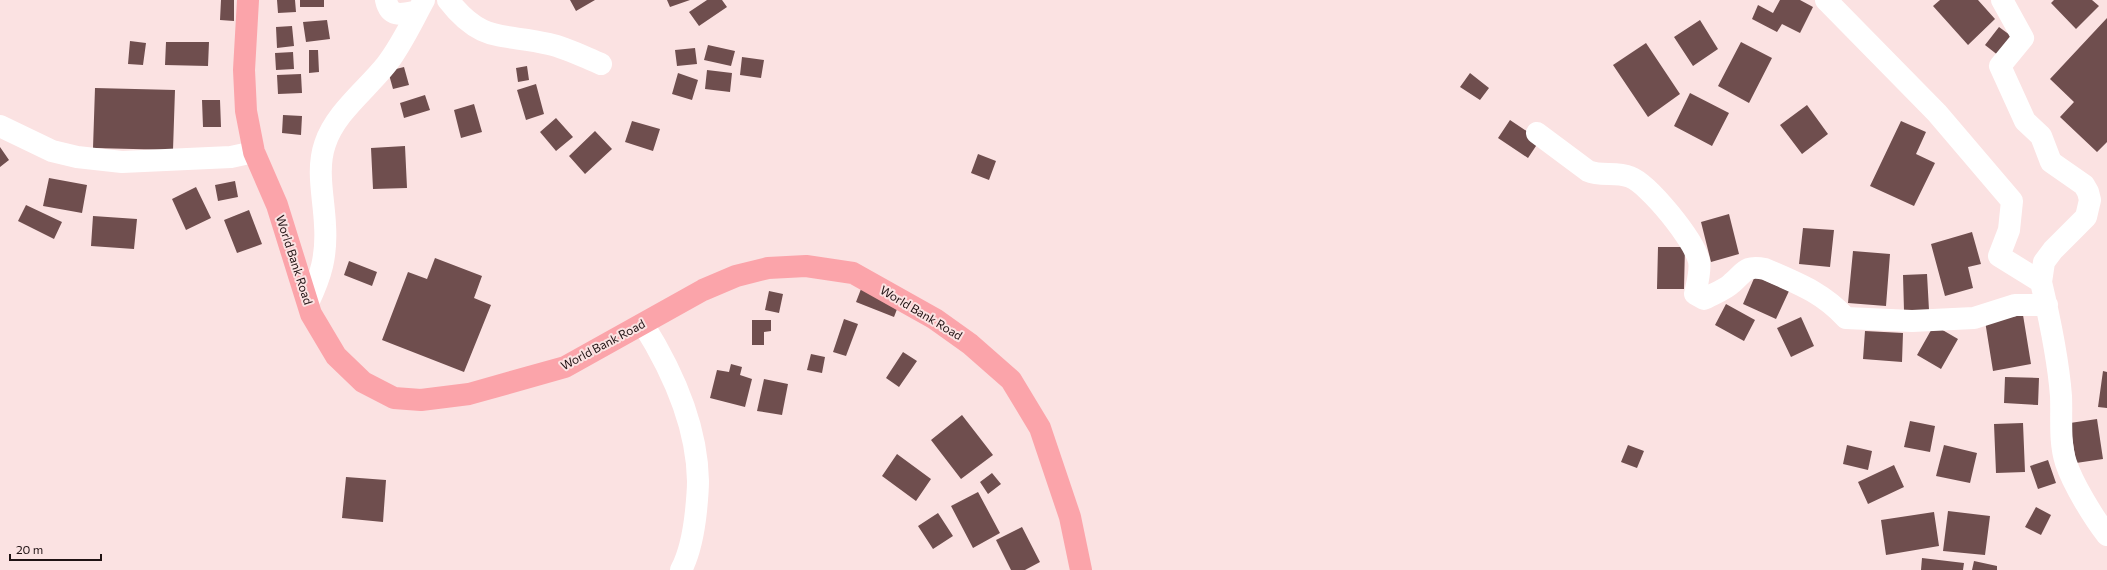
<svg xmlns="http://www.w3.org/2000/svg" width="2107" height="570" viewBox="0 0 2107 570" font-family="Commissioner,sans-serif">
  <style>
    .building { fill: #6f4e4e }
    .lines { fill: none; stroke-linecap: round; stroke-linejoin: round }
    .street { stroke: #fff; stroke-width: 22 }
    .primary { stroke: #fba4aa; stroke-width: 22 }
    .labels { text-anchor: middle; stroke-width: 4; stroke-linejoin: round; paint-order: stroke }
    .street-label { font-size: 12px; fill: #201213; stroke: #fbe2e2 }
  </style>
  <rect width="100%" height="100%" fill="#fbe2e2"/>
  <path class="building" d="M221,0H234V21L220,20Z
    M277,0H295L296,12L278,13Z
    M300,0H324V7H300Z
    M570,0H595L576,11Z
    M667,0H690L670,7Z
    M707,0H722L727,7L699,26L689,12Z
    M1780,0H1800L1813,7L1800,33L1782,24L1777,32L1752,19L1758,5L1773,13Z
    M1940,0H1978L1995,19L1968,45L1933,6Z
    M2054,0H2092L2099,6L2076,29L2051,3Z
    M2107,18V142L2097,152L2060,117L2074,102L2050,79Z
    M327,20L330,39L306,42L303,22Z
    M1700,20L1718,49L1693,66L1674,37Z
    M292,26L294,46L277,48L276,27Z
    M1999,27L2014,38L1999,56L1985,45Z
    M130,41L146,43L143,65L128,64Z
    M166,42H209L208,66L165,65Z
    M1741,42L1772,58L1749,103L1718,86Z
    M1646,43L1680,94L1648,117L1613,65Z
    M708,45L735,51L731,66L704,60Z
    M695,48L697,64L677,66L675,50Z
    M309,50H318L319,72L309,73Z
    M293,52L294,69L276,70L275,53Z
    M742,57L764,60L761,78L740,75Z
    M527,66L529,80L518,82L516,68Z
    M404,67L409,85L393,89L388,71Z
    M707,70L732,73L730,92L705,89Z
    M678,73L698,80L692,100L672,94Z
    M1470,73L1489,88L1480,100L1460,87Z
    M301,74L302,93L278,94L277,75Z
    M536,84L544,114L526,120L517,90Z
    M95,88L175,90L173,150L93,148Z
    M1690,93L1729,113L1712,146L1674,126Z
    M425,95L430,110L404,118L400,103Z
    M202,100H220L221,127H203Z
    M474,104L482,132L461,138L454,110Z
    M1807,105L1828,134L1802,154L1780,125Z
    M283,115L302,116L301,135L282,133Z
    M556,118L573,137L556,151L540,132Z
    M1510,120L1540,140L1528,158L1498,138Z
    M632,121L660,129L653,151L625,142Z
    M1901,121L1926,132L1916,154L1935,163L1914,206L1870,186Z
    M595,131L612,149L585,174L569,156Z
    M405,146L407,188L373,189L371,148Z
    M0,147L9,160L0,167Z
    M978,154L996,161L989,180L971,173Z
    M49,178L87,185L82,213L43,206Z
    M235,181L238,197L218,201L215,185Z
    M196,187L211,218L186,230L172,199Z
    M26,205L62,222L54,239L18,221Z
    M249,210L262,244L237,253L224,220Z
    M1729,214L1739,254L1711,262L1701,222Z
    M93,216L137,219L134,249L91,246Z
    M1803,228L1834,230L1830,267L1799,264Z
    M1972,232L1981,264L1968,267L1973,288L1945,296L1931,244Z
    M1658,247H1685L1684,289H1657Z
    M1853,251L1890,254L1886,306L1848,303Z
    M435,258L482,276L474,298L491,305L464,372L382,340L408,272L427,279Z
    M349,261L377,272L372,286L344,275Z
    M1927,274L1929,310L1904,311L1903,275Z
    M1755,276L1789,291L1776,319L1743,304Z
    M861,289L899,304L894,317L856,302Z
    M769,291L783,294L779,313L765,310Z
    M1726,304L1755,320L1744,341L1715,325Z
    M2023,315L2031,364L1993,371L1985,321Z
    M1801,317L1814,346L1791,357L1777,328Z
    M844,319L858,324L846,356L833,352Z
    M752,320H771V331L764,332V345H752Z
    M1934,325L1958,339L1941,369L1917,355Z
    M1865,331L1903,333L1902,362L1863,359Z
    M903,352L917,361L899,387L886,378Z
    M811,354L825,357L822,373L807,370Z
    M731,364L742,367L740,375L752,379L745,407L710,398L717,370L729,372Z
    M2103,371L2107,372V408L2098,407Z
    M2005,377L2039,378L2038,405L2004,403Z
    M764,379L788,384L782,415L757,411Z
    M962,415L993,455L961,479L931,440Z
    M2097,419L2103,459L2076,463L2070,423Z
    M1910,421L1935,426L1930,452L1904,447Z
    M2023,423L2025,472L1996,473L1994,424Z
    M1628,445L1644,451L1637,468L1621,462Z
    M1847,445L1872,451L1868,470L1843,464Z
    M1944,445L1977,453L1970,483L1936,476Z
    M897,454L931,479L916,501L882,476Z
    M2048,460L2056,483L2038,489L2030,466Z
    M1894,465L1904,487L1868,504L1858,482Z
    M992,473L1001,484L988,494L980,482Z
    M346,477L386,480L383,522L342,518Z
    M978,492L1000,533L973,548L951,506Z
    M2036,507L2051,515L2041,535L2025,527Z
    M1948,511L1990,516L1985,555L1943,551Z
    M1934,512L1939,546L1886,555L1881,520Z
    M938,513L953,536L933,549L918,526Z
    M1022,527L1040,562L1025,570H1011L996,540Z
    M1922,558L1964,563L1963,570H1921Z
    M1974,561L1997,566V570H1972Z"/>
  <g class="lines">
    <path class="street" d="M386,0C390,19 403,14 418,11
      M448,0C482,44 503,33 549,44C567,48 584,57 601,64
      M1826,0L1937,113L2012,201L2009,230L1999,256L2041,282C2050,320 2058,357 2061,396C2062,418 2059,442 2066,463C2073,484 2093,517 2107,535
      M2002,0L2023,38L2000,66L2025,121L2041,136L2051,162L2084,185L2088,192L2090,200L2086,217L2053,250L2044,262L2041,282
      M0,126L52,151L77,157L122,162L231,157L254,152
      M1537,133L1588,171C1601,177 1616,171 1630,177C1649,184 1694,240 1699,261C1701,271 1697,284 1695,294L1704,299C1713,294 1725,290 1732,283C1745,272 1745,265 1765,269C1797,283 1822,292 1846,318L1912,321L1974,318L2015,305H2047
      M308,303C321,276 327,256 325,225C324,198 316,170 325,144C335,113 366,90 386,65C401,46 412,22 424,0
      M643,324C672,370 697,425 698,481C698,491 697,501 696,511C694,530 690,553 681,570"/>
    <path class="primary" d="M248,0L244,70L246,111L254,152L277,205L311,314L336,356L363,382L394,398L421,400L469,394L565,367L703,290L736,276L768,268L806,266L853,273L935,319L970,344L1011,380L1040,428L1070,517L1081,570"/>
  </g>
  <g class="labels">
    <g class="street-label">
      <text transform="translate(294 260) rotate(72)" y="4">World Bank Road</text>
      <text transform="translate(921 313) rotate(31)" y="4">World Bank Road</text>
      <text transform="translate(603 345) rotate(-28)" y="4">World Bank Road</text>
    </g>
  </g>
  <path d="M10 554v6h91v-6" fill="none" stroke="#201213" stroke-width="2"/>
  <text x="16" y="554" font-size="12" fill="#201213" stroke="#fbe2e2" stroke-width="3" paint-order="stroke">20 m</text>
</svg>
